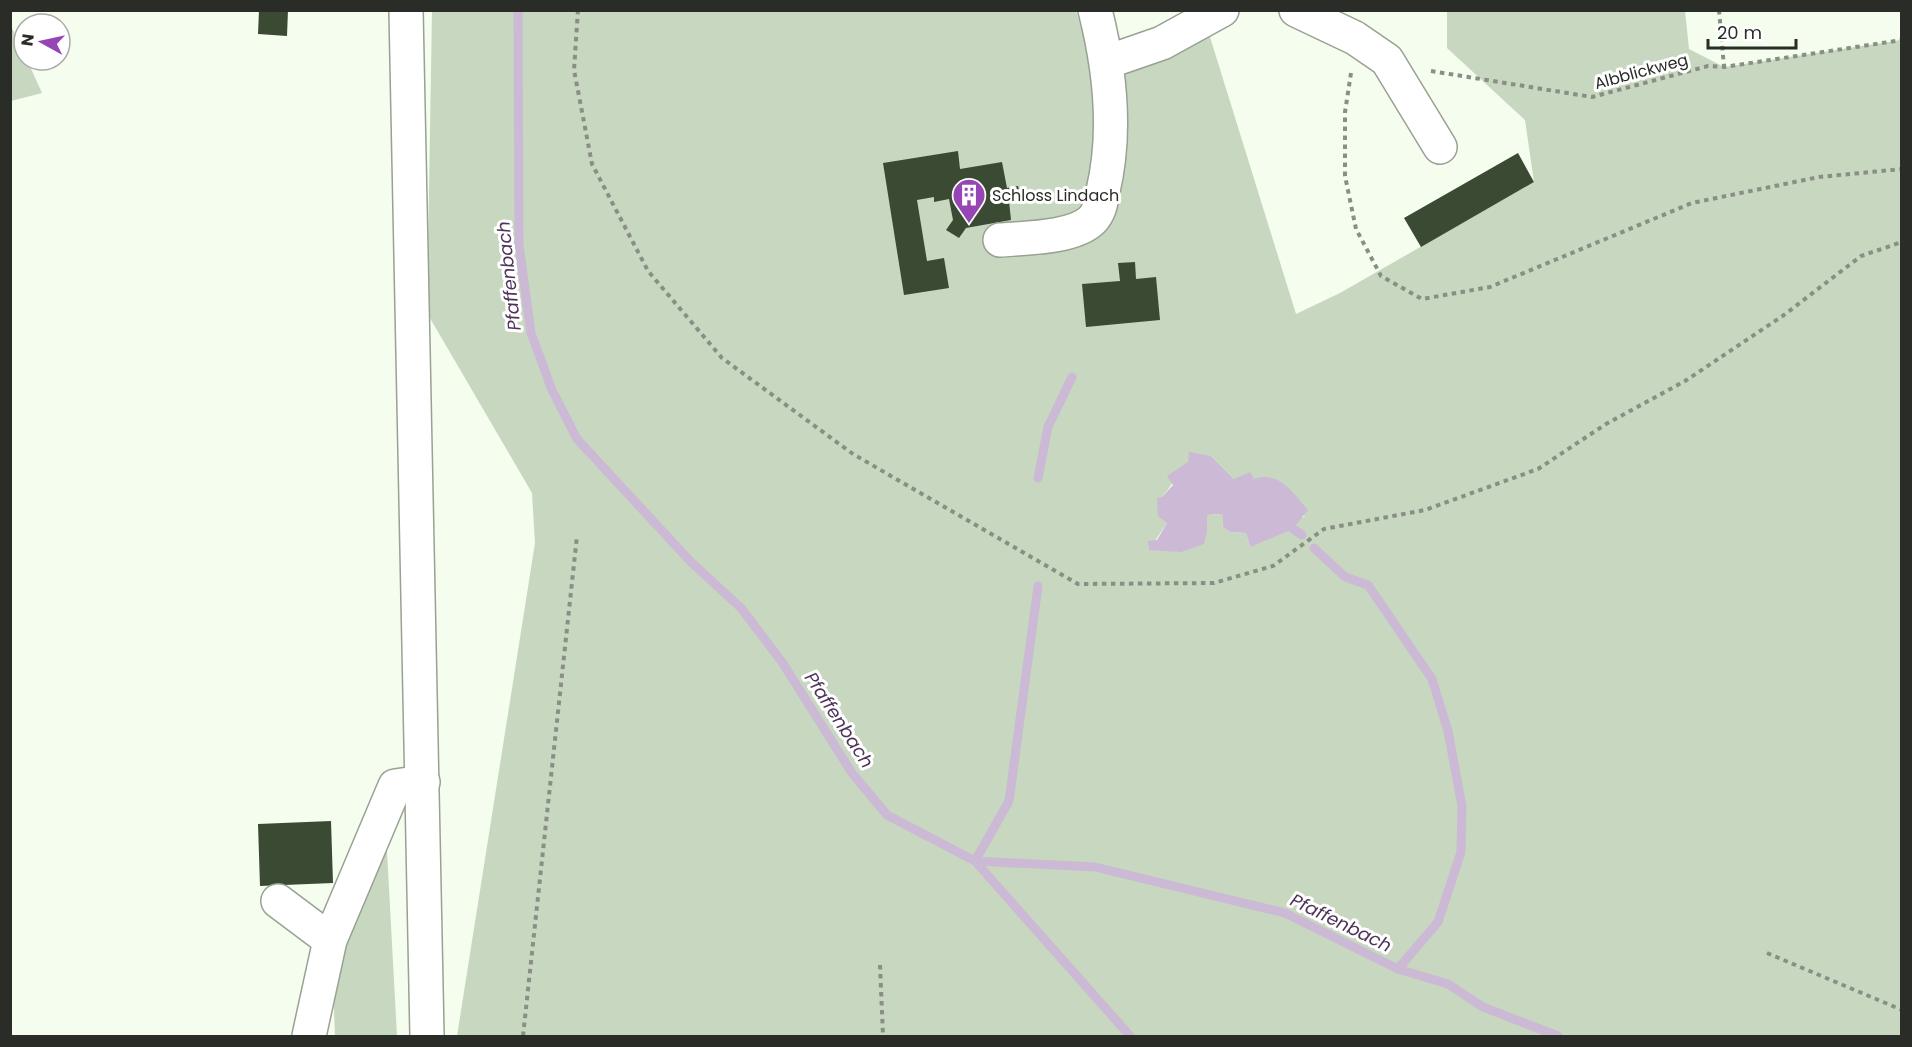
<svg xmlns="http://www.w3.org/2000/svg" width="1912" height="1047" viewBox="0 0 1912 1047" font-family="Poppins,sans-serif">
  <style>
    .green { fill: #c8d7bf; fill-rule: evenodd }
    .water { fill: #ccb9d5 }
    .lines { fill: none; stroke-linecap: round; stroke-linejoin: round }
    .stream { stroke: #ccb9d5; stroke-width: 9 }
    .building { fill: #3b4a32 }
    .minor-casing { stroke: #98a193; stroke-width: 36 }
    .major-casing { stroke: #98a193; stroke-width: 36 }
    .path { stroke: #898f85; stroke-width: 4; stroke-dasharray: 4.5 4.5; stroke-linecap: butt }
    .minor { stroke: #fff; stroke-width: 33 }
    .major { stroke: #fff; stroke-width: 33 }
    .labels { text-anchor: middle; stroke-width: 6; stroke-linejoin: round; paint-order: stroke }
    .street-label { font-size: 16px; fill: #292c27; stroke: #fff }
    .poi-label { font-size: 16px; fill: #292c27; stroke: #fff; text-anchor: start }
    .water-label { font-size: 18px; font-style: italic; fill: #4f335a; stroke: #fff }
  </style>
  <rect width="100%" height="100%" fill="#f4fdee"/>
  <path class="green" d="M432,11H1076L1096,77L1210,37L1296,314L1340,293L1534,182L1525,120L1447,48V11H1685L1689,49L1724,67L1901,40V1036H457L535,543L532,493L427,313ZM1211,456L1234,479H1254L1305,516L1250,547L1246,533L1230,532L1223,527L1222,514L1207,515V532L1149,550L1167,523L1162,497C1185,471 1170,466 1211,456Z
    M10,24L24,53V60H27L42,93L11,101Z
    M386,833L397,1036H335L332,961Z"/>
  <path class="water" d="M1189,452L1211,456L1234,479L1250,472L1254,479C1279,470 1293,493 1308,510L1293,529L1250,547L1246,533L1230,532L1223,527L1222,514L1207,515V532L1204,544L1181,552L1149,550L1148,541L1157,540L1167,523L1158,516L1157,498L1162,497L1173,485L1167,476L1188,462Z"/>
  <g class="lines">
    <path class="stream" d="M518,10L519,245L531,333L552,390L577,439L691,562L741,608L782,662L852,773L887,815L975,861L1095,867L1285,913L1398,969L1448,984L1483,1007L1558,1036
      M1038,478L1048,427L1072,377
      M1293,529L1302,535
      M1314,548L1345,577L1368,585L1432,679L1448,731L1462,806L1461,852L1438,922L1398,969
      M1038,586L1009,801L975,861L1130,1036"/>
  </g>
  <path class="building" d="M259,10H288L287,36L258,34Z
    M958,151L960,169L1002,162L1007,188L1018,186L1021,198L1009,201L1011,220L966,228L959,238L946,230L953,220L949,199L934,202V197L917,200L927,261L944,258L949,288L904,295L883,163Z
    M1518,153L1534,182L1421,247L1404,218Z
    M1135,262L1136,279L1156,277L1160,320L1086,327L1082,284L1120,281L1118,263Z
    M331,821L333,883L260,886L258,824Z"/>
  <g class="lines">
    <defs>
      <path id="minor" d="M1296,10L1355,38L1387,60L1440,147
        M1107,62L1162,43L1222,10
        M1000,240C1024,238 1074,238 1092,220C1100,212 1101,202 1103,191C1117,132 1110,69 1095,10
        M278,901L330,940L395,786L423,782
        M309,1036L330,940"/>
      <path id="major" d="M406,10L427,1036"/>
    </defs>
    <use href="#minor" class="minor-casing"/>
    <use href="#major" class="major-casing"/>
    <path class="path" d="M578,10L574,70L592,164L648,271L722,358L853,454L1078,584L1214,583L1273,566L1324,529L1425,510L1538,469L1606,424L1685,381L1784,315L1861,256L1902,242
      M1719,10L1724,67
      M1431,71L1592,97L1708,66L1724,67L1902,40
      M1351,73L1345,112V176L1356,229L1381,276L1422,299L1490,287L1692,203L1819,177L1902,169
      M1767,953L1902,1010
      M880,965L883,1036
      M523,1036L577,536"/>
    <use href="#minor" class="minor"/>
    <use href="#major" class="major"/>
  </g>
  <defs>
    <symbol id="building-pin" viewBox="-11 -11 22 30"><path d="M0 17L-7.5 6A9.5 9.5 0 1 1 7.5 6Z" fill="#9645b5" stroke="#fff"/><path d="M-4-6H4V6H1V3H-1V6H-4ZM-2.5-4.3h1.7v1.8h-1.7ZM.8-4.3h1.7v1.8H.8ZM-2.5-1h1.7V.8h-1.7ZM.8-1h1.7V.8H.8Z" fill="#fff"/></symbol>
  </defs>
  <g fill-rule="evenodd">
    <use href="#building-pin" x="950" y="176" width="38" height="52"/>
  </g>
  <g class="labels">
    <g class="street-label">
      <text transform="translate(1641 71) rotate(-15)" y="6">Albblickweg</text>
    </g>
    <g class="poi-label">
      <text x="992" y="201">Schloss Lindach</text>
    </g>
    <g class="water-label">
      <text transform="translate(509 276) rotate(-96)" y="6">Pfaffenbach</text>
      <text transform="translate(839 720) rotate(57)" y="6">Pfaffenbach</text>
      <text transform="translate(1341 923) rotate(26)" y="6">Pfaffenbach</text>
    </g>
  </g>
  <rect width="1912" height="1047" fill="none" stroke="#292c27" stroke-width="24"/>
  <g transform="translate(42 42) rotate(278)"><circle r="28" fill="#ffffff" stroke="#a9aba9" stroke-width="1.5"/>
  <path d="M0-4.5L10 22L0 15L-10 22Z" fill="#9645b5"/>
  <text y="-9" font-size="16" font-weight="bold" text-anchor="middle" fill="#292c27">N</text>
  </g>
  <path d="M1708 39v9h88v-9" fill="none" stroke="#292c27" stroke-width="3"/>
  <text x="1717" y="39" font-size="18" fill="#292c27" stroke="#ffffff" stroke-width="4.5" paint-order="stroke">20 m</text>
</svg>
